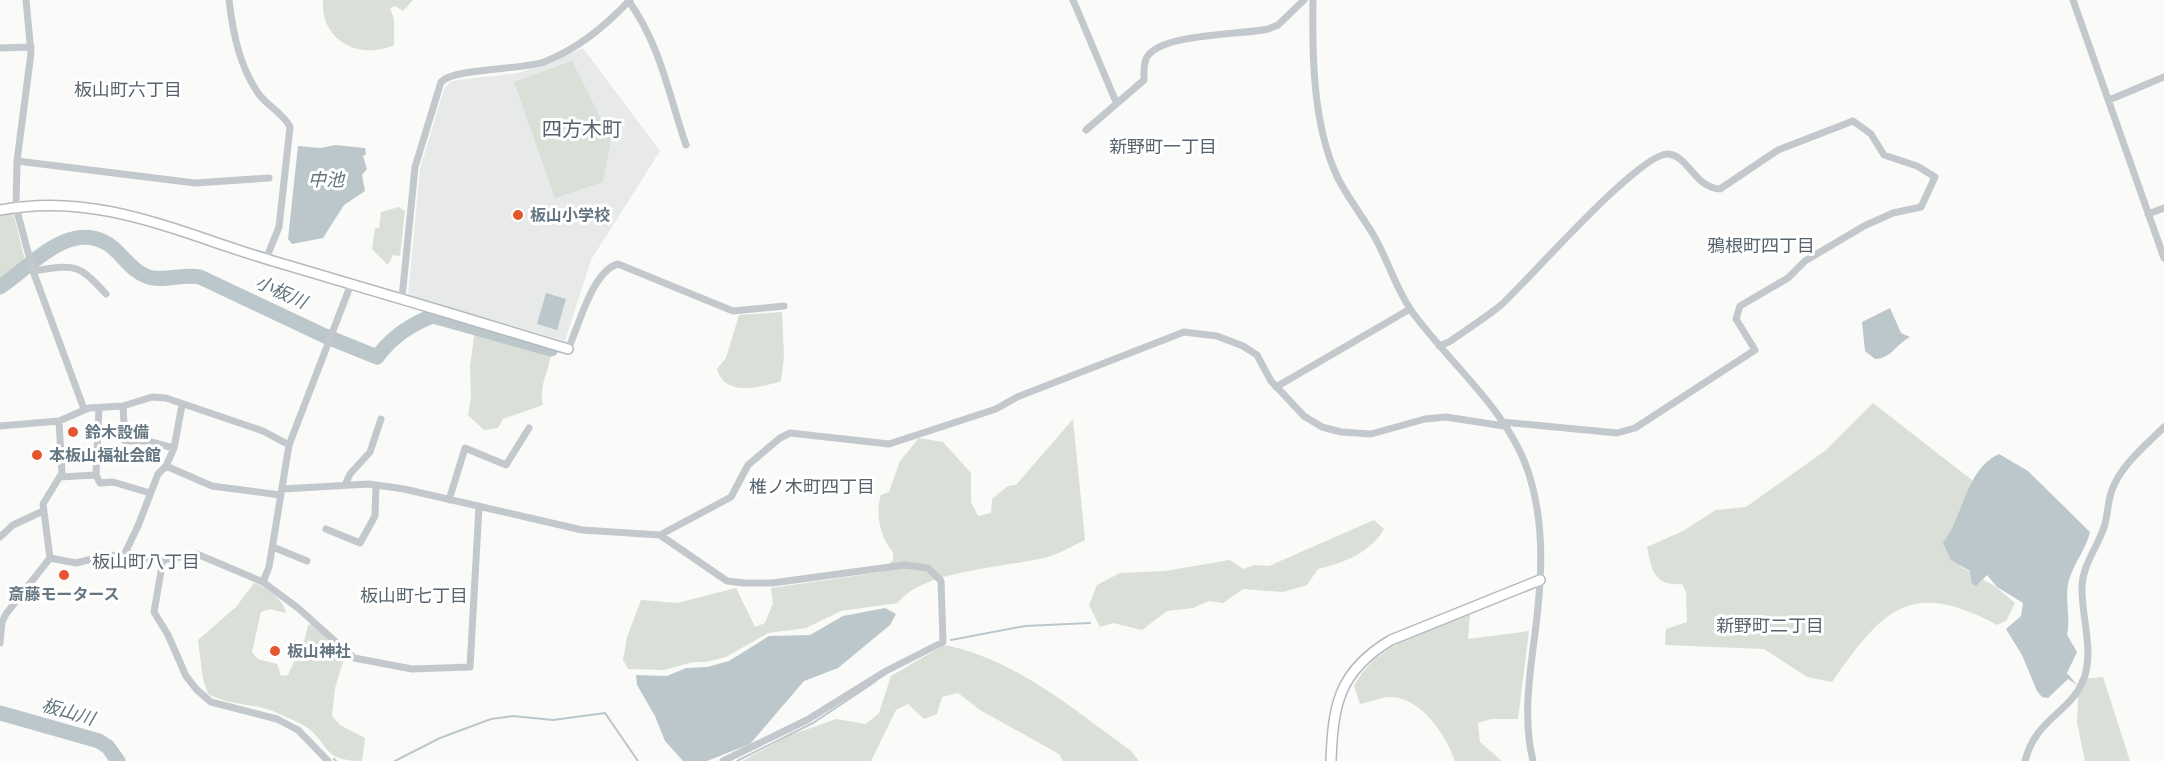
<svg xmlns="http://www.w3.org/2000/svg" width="2164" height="761" viewBox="0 0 2164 761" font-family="'DM Sans','Noto Sans JP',sans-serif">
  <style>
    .built { fill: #e8e9e9 }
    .green { fill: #dadfd7 }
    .water { fill: #bbc7cb }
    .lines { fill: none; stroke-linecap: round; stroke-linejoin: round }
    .stream { stroke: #bbc7cb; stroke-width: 2 }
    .river { stroke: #bbc7cb; stroke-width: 15 }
    .secondary-casing { stroke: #b3babf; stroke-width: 12 }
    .street { stroke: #c3c8cc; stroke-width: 7 }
    .secondary { stroke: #fff; stroke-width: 9 }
    .poi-dot { fill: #e4572e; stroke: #fff; stroke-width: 2 }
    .labels { text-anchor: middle; stroke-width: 6; stroke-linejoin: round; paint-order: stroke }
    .poi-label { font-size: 16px; font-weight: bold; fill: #657683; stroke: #fff; text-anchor: start }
    .neighbourhood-label { font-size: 18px; fill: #57646e; stroke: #fff }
    .water-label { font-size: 18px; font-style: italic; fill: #60757c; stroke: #fff }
    .quarter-label { font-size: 20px; fill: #57646e; stroke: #fff }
  </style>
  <rect width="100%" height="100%" fill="#fafaf8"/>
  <path class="built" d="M583,48L660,151L591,260L565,341L408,296L420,169L444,89L450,82L457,80L518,73L551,63Z"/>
  <path class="green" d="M323,0H413L403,11L395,6L390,8L394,19V45C359,61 320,40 323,0Z
    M572,61L611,139L603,182L555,198L514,82Z
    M399,207L405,211L400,256L393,255L388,265L372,249L375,228H379L381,212Z
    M13,211L26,265L0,279V214Z
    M782,312L784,356L781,381C760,388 725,397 717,369L726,358L739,315Z
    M475,329L551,352C550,371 538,385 543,405L503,419L498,428L484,430L468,415L471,398L470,367Z
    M1873,403L1977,484L1954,535L1960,566L1996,587L2015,603L2006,621L1997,625C1909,578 1883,610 1832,682L1807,677L1764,649L1665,645L1666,629L1687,622L1686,592L1682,584C1654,586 1652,571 1647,547L1683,531L1716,510L1746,507L1826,450Z
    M1073,419L1085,540C1074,545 1063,552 1051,556C1010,568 923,569 898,603L841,611L806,628L768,633L726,657L706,662H693L664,670L628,669L623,660L627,637L641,600L677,603L736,588L755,627L765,623L773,603L771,588L881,572L893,560V552C880,538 875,513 881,495L889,492L900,461L919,438L943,442L971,473V502L978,516L991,513L992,499L1008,486L1016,485Z
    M1374,520L1384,529C1371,552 1344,563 1318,569L1307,585L1283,592L1243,589L1223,603L1209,601L1193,608L1167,611L1142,630L1113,623L1100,627L1089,605L1097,585L1120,573L1165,571L1230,560L1243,569L1254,565L1269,566Z
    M254,583C265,586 285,601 286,613L270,609L261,612L252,652L258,659L277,664L281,676L288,675L305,638L308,625L312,624L342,649L345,655L335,688L332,716L340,725L365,738L362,761C318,761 331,740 301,724C291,719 278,713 267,709C245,703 229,705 208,694L203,679L198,640L236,607Z
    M1470,614L1468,639L1529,631L1518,719H1491L1478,723L1480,742L1502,761H1455C1446,735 1420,695 1388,697C1379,698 1369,702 1360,704L1354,686C1378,641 1425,634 1470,614Z
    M944,645C1014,658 1074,710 1131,751L1139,761H1063L1059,754L980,710L958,693L942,697L937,714L924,719L908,704L896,710L871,761H742L791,735L836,719L866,724L879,713L891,676Z
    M2103,677L2130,761H2085L2077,722L2079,679Z"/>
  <path class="water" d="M335,145L365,148L366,154L363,156L367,169L362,175L365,191L344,205L323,238L292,244L288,239L298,146L321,148Z
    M546,293L566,299L557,330L537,324Z
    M1890,308L1901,333L1910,337C1896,344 1891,359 1875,359L1865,351L1862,322Z
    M1999,454L2028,471L2090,532C2086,549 2074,563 2069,580C2064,598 2071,617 2067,635L2077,652L2067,673L2077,685L2068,679L2048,698L2042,697L2037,691L2022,655L2006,629L2021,616L2023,603L1997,587L1987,575L1976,586L1972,584L1970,571L1951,560L1943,543C1964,515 1966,469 1999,454Z
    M885,608L896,614L890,625L838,668L804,681L750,744L707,761H683L665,741L655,716L637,685L636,675L667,676L686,668L707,667L729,661L769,636L810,635L843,616Z"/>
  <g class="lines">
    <path class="stream" d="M951,640L1025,626L1090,623
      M334,759L336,761
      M395,761L440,738L491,719L513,716L553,720L605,713L638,761
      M737,761L813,723L876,681"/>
    <path class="river" d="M0,287C28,269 69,219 108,244C122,253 130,270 146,276C162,283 183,273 200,277L325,336L377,357C391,338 411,324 433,316L551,349
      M0,713L99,741L108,747L118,761"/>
    <defs>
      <path id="secondary" d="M0,210C99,191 181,234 273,261C371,290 470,319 568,349
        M1331,761C1333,704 1339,671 1391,640L1540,580"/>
    </defs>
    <use href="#secondary" class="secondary-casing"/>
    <path class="street" d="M26,0L31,53L17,161L16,207L33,271L84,409
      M229,0C233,33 239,65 258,93C266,105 284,114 290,127L279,227L266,259
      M628,0C661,46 668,93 686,145
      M1073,0L1116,102
      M1313,0C1312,55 1313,123 1336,174C1346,196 1362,215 1374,236C1388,260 1396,290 1413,313C1451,365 1509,411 1529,474C1547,531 1541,590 1533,649C1528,687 1524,724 1533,761
      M2073,0L2164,258
      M0,48L31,47
      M2109,100L2164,77
      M1086,130L1144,80C1144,72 1143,64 1147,57C1162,33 1241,35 1268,29L1278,25L1304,0
      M17,161L195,183L269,178
      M2148,214L2164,208
      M33,271C74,265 77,262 106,294
      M402,298L415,167L441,82C454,68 521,70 544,62C578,49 605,26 630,0
      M1439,346L1449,342C1466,330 1485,318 1501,305C1527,282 1641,150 1669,154C1688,156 1695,188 1720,189L1778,150L1853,121L1871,134L1884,155L1917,166L1935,177L1921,207L1893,213L1864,226L1805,261L1788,278L1740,306L1736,319L1755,350L1635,428L1617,433L1502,422
      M568,349C579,326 592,271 618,264L733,311L784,306
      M1276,387L1410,309
      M123,406L125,441H147L174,448
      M0,426L59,421L89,408L123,406L152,397L166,398L263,431L289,445
      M166,466L212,486L280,495
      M96,475L99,408
      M60,477L96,475L100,483L113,482L150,493
      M345,485L350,474L370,452L381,419
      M282,489L369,484L404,489L582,530L660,535L727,581L744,583H772L905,565L928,568L941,581L943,642L886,671L807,720L723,761
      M449,500L465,448L506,465L529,428
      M326,529L360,543L375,516L376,485
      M660,535L731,497L748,465L780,438L790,433L889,444L996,409L1017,397L1184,332L1217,336L1243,346L1257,355L1271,381L1304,416L1322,427L1341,432L1371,434L1425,419L1446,417L1504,426
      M0,537L13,525L43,511
      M273,547L307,561
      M124,555L138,526L158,474L166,466L174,448L182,405
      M50,558L76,563L108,555L163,560L197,554L263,582L298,608L354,658L412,669L470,667L479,507
      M163,560L154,612L168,635L186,676L197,690L211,702L277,719L298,730L328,761
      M263,582L269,567L289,445L351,284
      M0,643L2,622L6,614L50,558L43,504L62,473L59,421
      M2025,761C2036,718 2069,714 2083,681C2095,651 2081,617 2082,586C2083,565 2096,549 2103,530C2108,518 2107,503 2112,490C2121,465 2145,446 2164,427"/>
    <use href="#secondary" class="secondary"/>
  </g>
  <g class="poi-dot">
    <circle cx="518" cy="215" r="6"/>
    <circle cx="73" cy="432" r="6"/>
    <circle cx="37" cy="455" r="6"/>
    <circle cx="64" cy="575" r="6"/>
    <circle cx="275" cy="651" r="6"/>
  </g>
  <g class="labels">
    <g class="poi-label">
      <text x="530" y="221">板山小学校</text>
      <text x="85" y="438">鈴木設備</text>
      <text x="49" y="461">本板山福祉会館</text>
      <text x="64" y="600" text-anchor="middle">斎藤モータース</text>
      <text x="287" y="657">板山神社</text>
    </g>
    <g class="neighbourhood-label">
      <text x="128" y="96">板山町六丁目</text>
      <text x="1163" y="153">新野町一丁目</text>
      <text x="1761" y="252">鴉根町四丁目</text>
      <text x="812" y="493">椎ノ木町四丁目</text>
      <text x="146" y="568">板山町八丁目</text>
      <text x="414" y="602">板山町七丁目</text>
      <text x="1770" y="632">新野町二丁目</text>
    </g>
    <g class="water-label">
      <text x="326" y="186">中池</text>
      <text transform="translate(281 292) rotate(24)" y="6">小板川</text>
      <text transform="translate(68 712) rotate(16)" y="6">板山川</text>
    </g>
    <g class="quarter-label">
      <text x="582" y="136">四方木町</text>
    </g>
  </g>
</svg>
